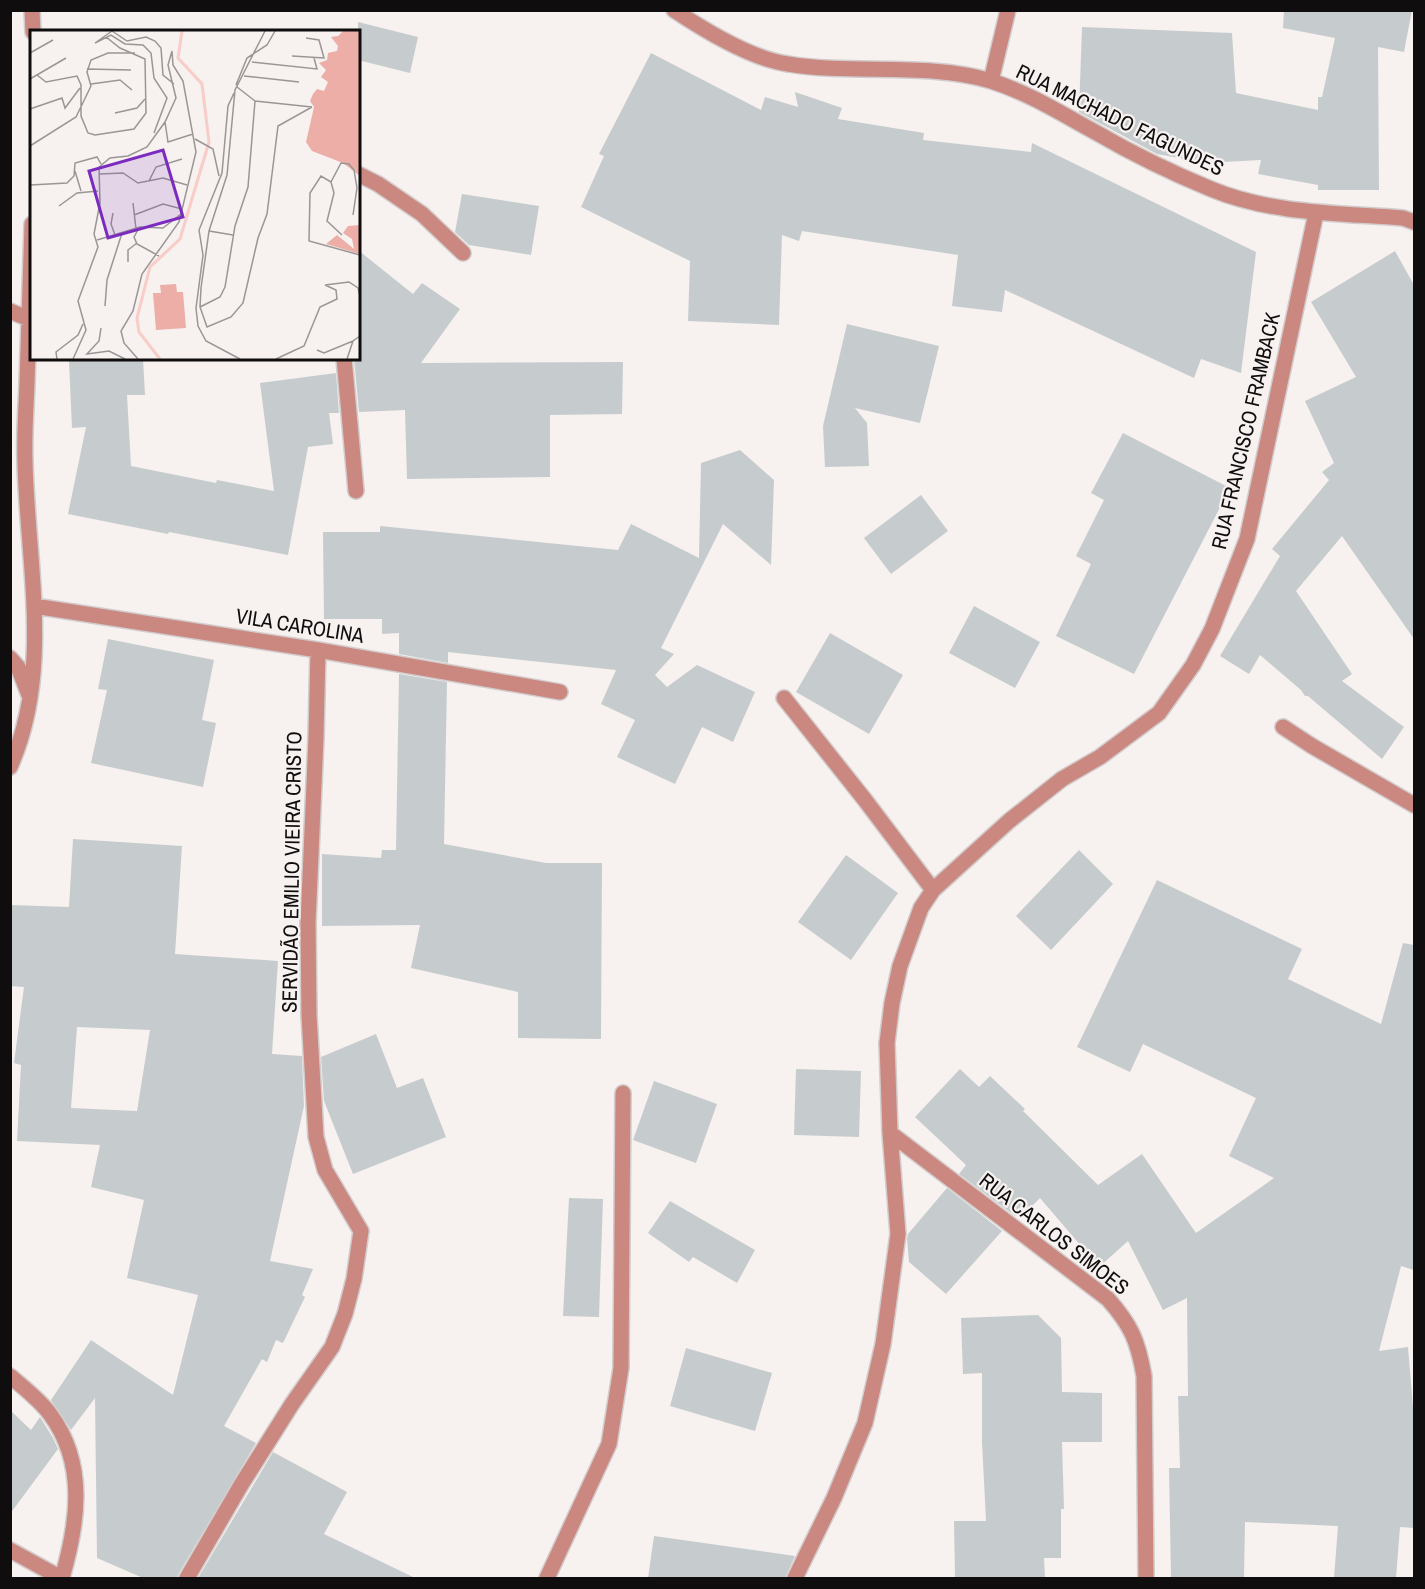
<svg xmlns="http://www.w3.org/2000/svg" width="1425" height="1589" viewBox="0 0 1425 1589" font-family="'Archivo Narrow',sans-serif">
  <style>
    .building { fill: #c6cccd; fill-rule: evenodd }
    .lines { fill: none; stroke-linecap: round; stroke-linejoin: round }
    .minor-casing { stroke: #d2cdcc; stroke-width: 18 }
    .minor { stroke: #ca8881; stroke-width: 15 }
    .labels { text-anchor: middle; stroke-width: 4.5; stroke-linejoin: round; paint-order: stroke }
    .street-label { font-size: 21px; fill: #0f0d0d; stroke: #f7f1f0 }
    .inset-river { fill: none; stroke: #f8cdc7; stroke-width: 3 }
    .inset-road { fill: none; stroke: #9a9695; stroke-width: 1.5 }
    .view { fill: #7b2cbf; fill-opacity: 0.15; stroke: #7b2cbf; stroke-width: 3 }
    .inset-edge { fill: none; stroke: #0f0d0d; stroke-width: 3 }
  </style>
  <rect width="100%" height="100%" fill="#f7f1f0"/>
  <path class="building" d="M1284,10H1412L1404,52L1378,47L1379,190H1318V185L1258,174L1261,160L1205,163L1157,154L1079,112L1082,27L1232,33L1236,93L1318,110V97H1322L1335,38L1283,28Z
    M358,22L418,37L410,73L358,60Z
    M651,53L761,110L765,97L798,107L795,92L842,108L838,119L924,133L923,140L1031,152L1032,143L1256,252L1241,373L1201,359L1194,378L1005,290L1002,312L952,306L958,255L802,231L799,241L782,235L779,325L688,321L690,261L581,207L604,156L599,154Z
    M462,194L539,206L531,255L469,245L455,232Z
    M358,250L413,294L422,283L460,309L421,363L623,362L622,414L550,415V477L407,479L405,410L359,412L354,358H358Z
    M1395,251L1414,285V639L1342,536L1296,591L1352,674L1342,681L1404,727L1382,759L1308,696H1305L1301,690L1260,655L1249,674L1220,656L1280,556L1272,549L1329,480L1322,472L1334,463L1305,401L1356,377L1311,302Z
    M847,324L939,346L920,423L855,408L867,423L869,466L825,467L823,426Z
    M104,358H143L145,395H127L131,466L216,483L217,480L274,491L260,383L336,373L339,413H329L333,444L308,447L288,555L169,532L168,534L68,514L86,427L72,428L69,361Z
    M1123,433L1230,488L1134,674L1056,636L1091,564L1076,556L1104,500L1091,493Z
    M740,450L774,480L771,565L723,524L661,648L674,654L655,675L667,687L697,665L755,692L733,742L702,727L675,784L617,757L635,720L601,704L616,670L448,652V663L399,654V633L382,634V619H324L323,532H380V526L618,550L631,524L699,558L701,463Z
    M921,495L948,531L891,574L864,538Z
    M974,606L1040,642L1015,688L949,653Z
    M830,633L903,675L869,734L796,692Z
    M108,639L214,660L202,720L216,723L203,787L91,763L107,690L98,689Z
    M399,674L447,682L444,844L546,863H602L601,1039L518,1038V992L411,968L420,925L322,926V854L381,858L382,850H396Z
    M73,839L182,846L175,954L278,961L272,1054L302,1056L304,1106L270,1261L313,1269L302,1295L305,1297L283,1343L276,1340L267,1362L262,1359L224,1426L256,1443L179,1573L177,1578H143L97,1558L95,1398L71,1430L51,1400L91,1340L173,1395L198,1295L127,1278L144,1200L91,1187L100,1145L17,1141L21,1065L14,1063L24,987L10,986V905L69,907ZM77,1027L150,1030L137,1111L71,1108Z
    M1079,850L1113,884L1051,950L1016,916Z
    M846,855L898,893L851,960L798,922Z
    M1157,880L1302,949L1288,979L1381,1024L1403,943L1414,945V1270L1401,1266L1379,1351L1408,1347L1414,1419V1528L1400,1527L1396,1578H1334L1338,1526L1245,1522L1244,1578H1171L1169,1468H1180L1178,1396H1188L1187,1298L1163,1310L1128,1241L1099,1267L1040,1198L1025,1213L1021,1209L1015,1216L959,1174L966,1165L915,1117L960,1069L979,1087L990,1076L1025,1109L1023,1111L1098,1185L1142,1154L1196,1233L1274,1178L1229,1156L1256,1098L1143,1044L1130,1072L1077,1047Z
    M376,1034L397,1088L423,1078L446,1137L353,1174L324,1101L321,1057Z
    M796,1069L861,1071L859,1137L794,1135Z
    M654,1081L717,1104L696,1163L633,1140Z
    M947,1188L1002,1231L946,1294L909,1262L907,1239L908,1234Z
    M569,1198L603,1199L599,1317L563,1316Z
    M670,1201L755,1250L737,1283L693,1257L689,1262L648,1233Z
    M1038,1315L1061,1338L1062,1392L1102,1393V1442H1062L1064,1509H1061V1558H1044L1045,1578H955L954,1521H986L982,1442V1373L963,1374L961,1318Z
    M686,1348L772,1373L755,1431L670,1406Z
    M10,1410L31,1430L40,1417L53,1438L58,1449L10,1514Z
    M273,1452L347,1492L324,1534L415,1578H198Z
    M654,1536L795,1556L785,1578H648Z"/>
  <g class="lines">
    <defs>
      <path id="minor" d="M32,10L33,32
        M674,10C704,30 752,59 788,64C853,75 928,62 991,81C1029,93 1062,114 1097,133C1133,154 1172,173 1211,189C1271,214 1338,213 1403,218L1414,222
        M991,81L1008,10
        M358,174L378,184L422,214L463,253
        M10,311L29,319
        M344,358L356,491
        M34,606L318,650L560,692
        M10,658L18,667L29,695
        M784,698L865,800L933,890
        M1283,727L1312,746L1414,805
        M10,767C53,671 27,562 25,461C24,435 26,409 27,383C29,330 30,277 32,224
        M890,1133L1108,1299C1131,1325 1138,1341 1144,1376L1146,1578
        M10,1376C24,1388 40,1400 50,1414C87,1464 78,1523 62,1578
        M10,1550L61,1578
        M187,1578L241,1485L292,1404L332,1347L345,1314L354,1279L361,1231L325,1170L316,1137L309,1015L308,923L316,738L318,650
        M547,1578L609,1444L621,1368L623,1093
        M795,1578L834,1498L865,1423L883,1344L898,1234L890,1133L887,1043L892,1003L900,966L921,908L933,890L1009,821L1062,779L1100,757L1159,713L1193,665L1212,629L1247,539L1316,213"/>
    </defs>
    <use href="#minor" class="minor-casing"/>
    <use href="#minor" class="minor"/>
  </g>
  <g class="labels">
    <g class="street-label">
      <text transform="translate(1120 120) rotate(26)" y="7">RUA MACHADO FAGUNDES</text>
      <text transform="translate(1246 431) rotate(-77)" y="7">RUA FRANCISCO FRAMBACK</text>
      <text transform="translate(300 626) rotate(9)" y="7">VILA CAROLINA</text>
      <text transform="translate(292 872) rotate(-89)" y="7">SERVIDÃO EMILIO VIEIRA CRISTO</text>
      <text transform="translate(1054 1234) rotate(38)" y="7">RUA CARLOS SIMOES</text>
    </g>
  </g>
  <g transform="translate(30 30)">
    <rect width="330" height="330" fill="#f7f1f0"/>
    <path d="M313,1H330V146L313,133L282,121L276,112L284,77L280,71L283,64L287,59L294,61L298,52L291,47L296,40L289,33L297,30L298,23L307,21L308,16L301,7L308,6ZM330,195V224L296,214L307,205L324,219L322,209L313,203L318,196ZM146,254L147,262H153L156,298L126,300L123,263H131L130,255Z" fill="#edaea7"/>
    <path class="inset-river" d="M130,329L109,302L107,288L120,237L150,209L179,112L172,54L148,28L152,1"/>
    <path class="inset-road" d="M82,1L97,11L116,7L125,11L131,18L133,45L144,54M235,1L205,60L197,145L179,201L171,258L170,277L177,297L201,287L213,273L228,208L237,184L248,96L282,77M65,13L81,5L95,14L113,15L121,23L124,48L137,68L124,103M65,13L82,1M0,23L23,10M262,26L294,28L289,10L276,8M222,32L287,39L284,28M57,39L101,40M7,45L16,52L47,46L51,55V86L58,103L65,105L104,99L116,83L115,29L90,18L76,7M214,46L269,52M0,49L36,28M61,54L90,50L102,60M206,55L217,28L237,15L245,1M207,57L225,71M204,63L198,76L192,143L169,200L173,225L166,278L168,296L176,311L210,329M225,71L282,77M0,79L32,68L35,78L50,58M85,83L107,78L115,69M135,92L138,112L163,104M165,109L183,119L189,146M0,116L46,87L61,56L57,42L61,30L78,23H105M45,141L51,161M70,144L93,143L108,153L133,148L157,155M119,151L126,137L152,129M301,152L291,146L280,163L279,211L330,225M301,152L311,133L319,134L324,140L327,158L323,185M301,152L304,163L297,191L312,205M0,155L37,153L44,146L45,133L67,127L71,134M103,173L106,199M29,176L47,163L68,161M83,183L81,194L85,205M104,185L133,174L152,179M109,198L104,207L107,214L129,226M179,201L203,205M67,210L110,197L133,198L151,184M98,232V220L107,213M295,255L319,252L328,258L330,266M75,276L77,250L92,203M170,277L190,267L195,257L205,196L218,157L225,71M71,298L69,311L57,324L79,321L95,329M287,320L294,323L323,311M27,329L26,322L48,305L53,294M43,329L56,300L48,271L68,217L64,204L70,173L69,137L80,128L98,126L117,117L135,92L146,68L138,35L142,21M108,329L94,313L91,301L103,281L112,244L149,192L166,122L153,51L143,35L142,21M246,329L274,316L290,277L307,269L306,260L295,255M317,329L323,311L330,306"/>
    <path class="view" d="M133,120L153,187L78,208L59,141Z"/>
    <rect width="330" height="330" class="inset-edge"/>
  </g>
  <rect width="1425" height="1589" fill="none" stroke="#0f0d0d" stroke-width="24"/>
</svg>
